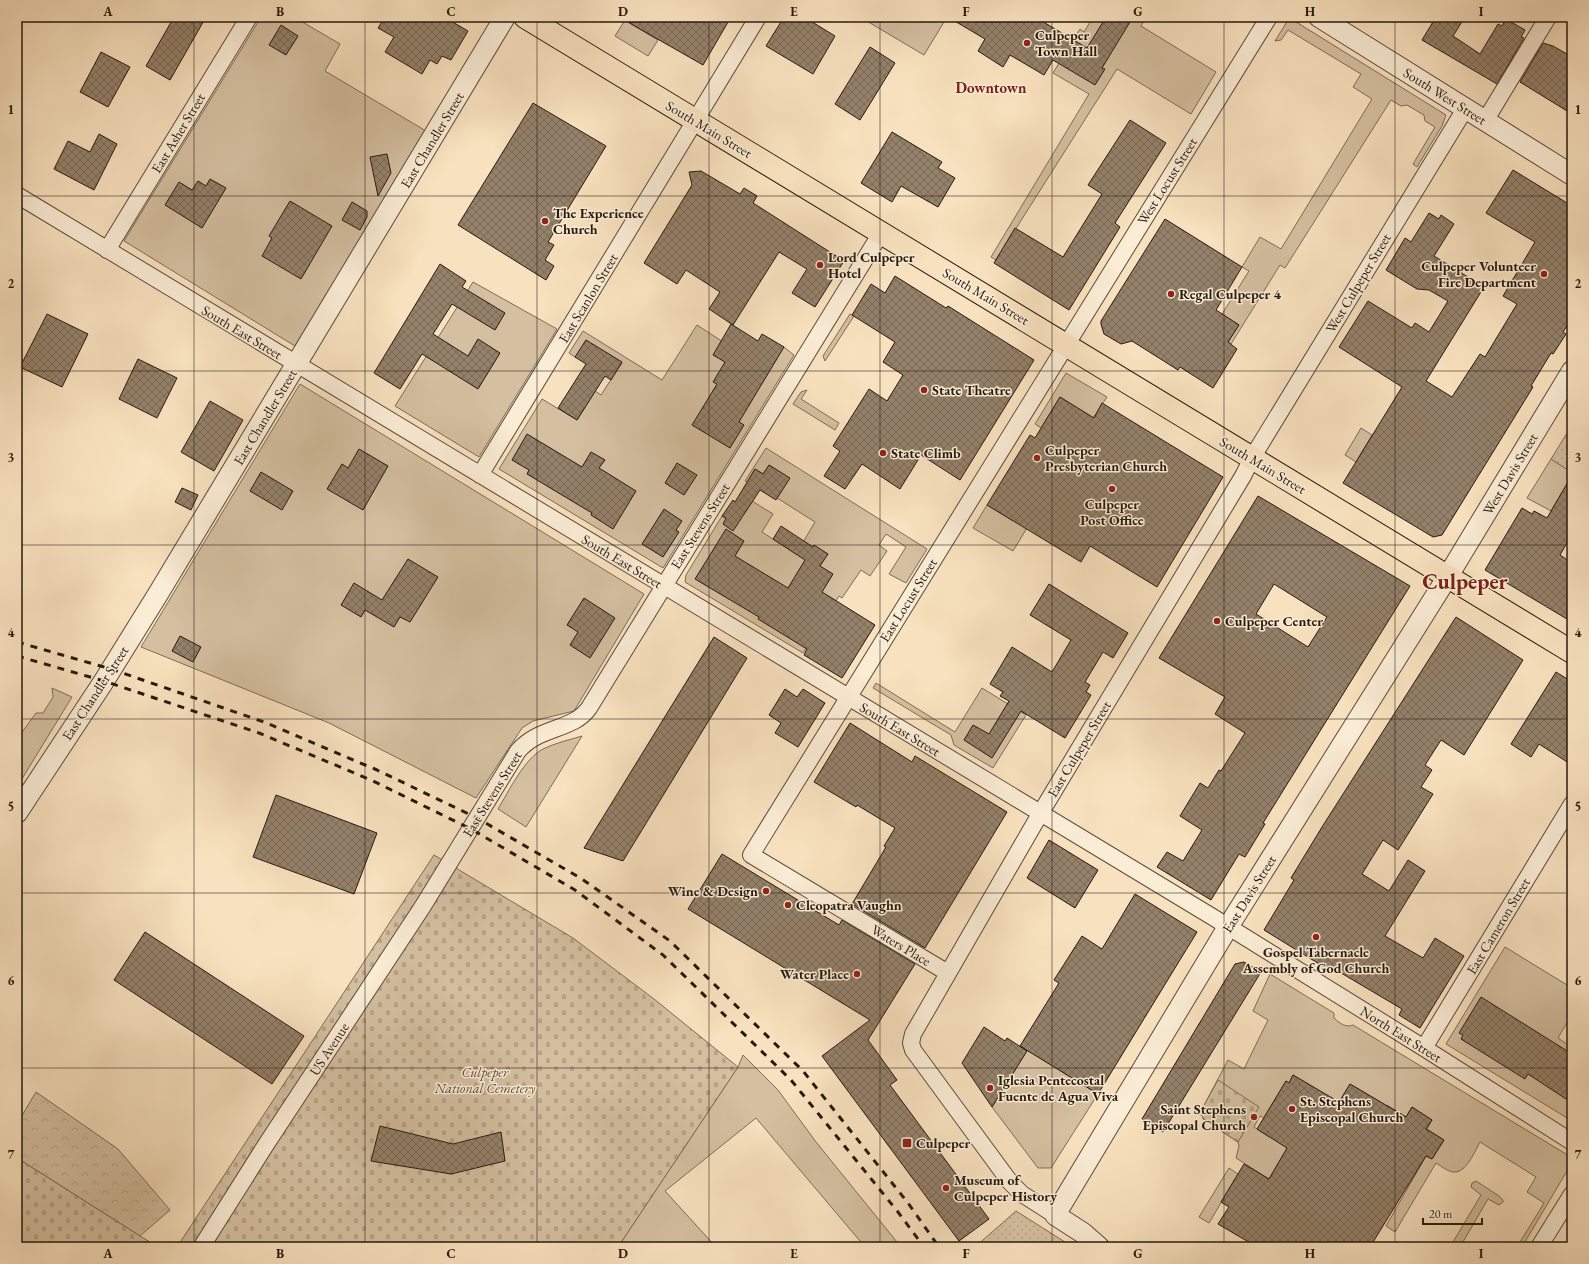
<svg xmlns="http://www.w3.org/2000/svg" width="1589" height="1264" viewBox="0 0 1589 1264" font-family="'EB Garamond',serif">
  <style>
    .green { fill: #d4bfa0; stroke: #7e6c58; fill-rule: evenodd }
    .forest { fill: url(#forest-crowns); stroke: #7e6c58 }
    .cemetery { fill: url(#cemetery-stones); stroke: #7e6c58 }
    .park { fill: url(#park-dots); stroke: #7e6c58 }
    .building { fill: url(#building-cross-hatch); stroke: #27190f; fill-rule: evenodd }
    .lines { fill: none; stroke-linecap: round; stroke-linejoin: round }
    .minor-casing { stroke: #5b4b3b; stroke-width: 18 }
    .tertiary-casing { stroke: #5b4b3b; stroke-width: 22 }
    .primary-casing { stroke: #27190f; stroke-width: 24 }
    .minor { stroke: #faecd5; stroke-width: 16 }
    .tertiary { stroke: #faecd5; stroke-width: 20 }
    .primary { stroke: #f8e1be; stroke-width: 22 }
    .rail { stroke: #27190f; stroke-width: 3; stroke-dasharray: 7 7; stroke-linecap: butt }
    .grid { fill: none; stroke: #27190f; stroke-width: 1; stroke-opacity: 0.55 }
    .poi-dot { fill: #8f2418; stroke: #faecd5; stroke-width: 1.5 }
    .labels { text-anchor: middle; stroke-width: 3; stroke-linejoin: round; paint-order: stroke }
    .poi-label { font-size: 14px; font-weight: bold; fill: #27190f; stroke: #faecd5; text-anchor: start }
    .street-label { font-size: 14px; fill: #27190f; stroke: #faecd5 }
    .park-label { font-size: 14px; font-style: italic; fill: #5b4b3a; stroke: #faecd5 }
    .neighbourhood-label { font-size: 15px; font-weight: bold; fill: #7a1f14; stroke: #faecd5 }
    .town-label { font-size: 22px; font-weight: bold; fill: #7a1f14; stroke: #faecd5 }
    .neatline { fill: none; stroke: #27190f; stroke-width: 1.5 }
    .grid-label { font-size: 13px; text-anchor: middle; font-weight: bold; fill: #27190f }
  </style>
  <defs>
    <pattern id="forest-crowns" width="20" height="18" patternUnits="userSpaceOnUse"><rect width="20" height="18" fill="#d4bfa0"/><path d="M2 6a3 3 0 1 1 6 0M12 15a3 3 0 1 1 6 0" fill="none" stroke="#b6a489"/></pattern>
    <pattern id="cemetery-stones" width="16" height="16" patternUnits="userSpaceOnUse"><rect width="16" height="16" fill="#d4bfa0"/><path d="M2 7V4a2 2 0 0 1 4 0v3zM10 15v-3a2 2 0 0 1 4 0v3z" fill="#b6a489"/></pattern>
    <pattern id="park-dots" width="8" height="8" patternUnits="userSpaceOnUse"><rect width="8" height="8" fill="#d4bfa0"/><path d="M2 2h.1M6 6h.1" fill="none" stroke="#b6a489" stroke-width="1.8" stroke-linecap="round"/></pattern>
    <pattern id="building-cross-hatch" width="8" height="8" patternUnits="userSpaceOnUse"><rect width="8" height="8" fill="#94816a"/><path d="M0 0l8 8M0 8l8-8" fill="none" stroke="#796956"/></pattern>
  </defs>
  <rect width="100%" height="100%" fill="#f8e1be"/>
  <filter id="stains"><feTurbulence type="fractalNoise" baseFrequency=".005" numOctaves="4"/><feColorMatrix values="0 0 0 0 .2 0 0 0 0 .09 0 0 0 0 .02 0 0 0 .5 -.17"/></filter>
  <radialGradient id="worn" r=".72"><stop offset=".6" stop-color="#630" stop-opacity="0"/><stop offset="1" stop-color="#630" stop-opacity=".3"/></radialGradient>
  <path class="green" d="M261,17H294L340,44L325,71L426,131L295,346L124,241Z
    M627,17L631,24L658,40L648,56L615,36Z
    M860,17H947L924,55Z
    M1093,17H1146L1141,26L1216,72L1191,114L1117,69L996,260L991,257L1089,94L1053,73L1080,29L1084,32Z
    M1288,20H1293L1446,115L1442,126L1417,167L1413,164L1435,127L1425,121L1424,115L1407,105L1401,106L1391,100L1285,268L1280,265L1231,344L1228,342L1239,325L1222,314L1249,271L1242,267L1260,237L1281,249L1372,99L1353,87L1361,74L1288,30L1281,40L1275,41Z
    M473,282L557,329L479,457L395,406Z
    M850,314L854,316L825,361L823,356Z
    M697,325L737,351L784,347L794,355L663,568L499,469L542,399L577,420L595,391L601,395L622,363L575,357L569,353L583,331L662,380Z
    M1066,373L1107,397L1093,418L1060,397L1041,428L1035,424Z
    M300,384L644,594L574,711L533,721L522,728L476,798L329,723L141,647Z
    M807,390L801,399L839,423L835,430L793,404L801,392Z
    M1361,428L1372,435L1356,462L1345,455Z
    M766,448L927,549L906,583L889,574L906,547L886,534L879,545L887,551L870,576L861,570L842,598L839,596L803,653L685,582L686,575L722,516L731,522L741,518L752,501L773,514L762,532L796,554L815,522L777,498L789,478L769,465L763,474L755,469L747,482L745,481Z
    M1551,459L1572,472V476L1551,511L1527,498Z
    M1067,462L1013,551L973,528L987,505L1013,521L1024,503Z
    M876,683L955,732L982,688L1026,715L993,768L954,745L951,735L873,688Z
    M52,688L72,697L17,787L18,741L20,735L36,713H43L53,697Z
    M582,736L526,827L498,809C509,791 524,759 543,749C555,743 569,740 582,736Z
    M1505,947L1572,988V1014L1558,1038L1570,1046L1562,1059L1566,1099L1572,1090V1121L1446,1044Z
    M1270,974L1334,1013V1018C1339,1023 1346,1028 1353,1025L1566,1154L1570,1158V1164L1567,1171L1522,1247H1517L1544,1203L1527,1192L1536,1177L1480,1142C1475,1151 1466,1174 1453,1172C1447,1171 1441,1166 1436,1163L1395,1232L1386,1226L1426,1156L1432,1159L1444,1140L1427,1129L1432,1120L1412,1107L1406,1117L1387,1105L1376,1122L1382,1103L1350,1084L1337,1106L1291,1142L1269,1179L1236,1158L1239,1146L1238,1142L1206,1121L1203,1119L1201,1111L1228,1060L1244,1069L1268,1020L1253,1011ZM1293,1075L1321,1092L1269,1137L1254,1127L1260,1116L1264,1118L1286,1081L1289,1083Z
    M1027,1050L1098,1094L1051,1168H1038L992,1107Z
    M743,1055L778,1090L816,1142L901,1247H865L756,1118L665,1191L716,1247H618L738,1067Z
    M1229,1168L1238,1174L1209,1223L1199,1217Z
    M1476,1181L1499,1196L1503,1200V1202L1499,1205L1488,1199L1460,1247H1450L1481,1195L1471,1187L1472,1183Z"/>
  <path class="forest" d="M36,1092L118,1149L170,1210L140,1236L17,1158V1124Z"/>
  <path class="cemetery" d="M434,855L573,938L654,999L738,1067L618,1247H177Z
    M1218,1080L1259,1107L1238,1142L1206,1121L1201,1115L1202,1109Z
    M17,1158L140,1236L158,1247H17Z"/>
  <path class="park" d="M1572,425V463L1568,470L1551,459Z
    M1016,1211L1065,1242L1062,1247H975Z"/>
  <path class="building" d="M174,17H206L170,80L146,66Z
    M385,17H444L468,31L451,60L442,56L437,64L430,60L422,74L385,52L394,37L378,28Z
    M619,17H731L703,65Z
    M784,17H804L835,36L813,74L766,46Z
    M948,17H1035L1087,48L1106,17H1133L1102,68L1105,69L1095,85L1053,60L1044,75L1010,55L1003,67L978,51L985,39Z
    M1436,17H1465L1453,36L1480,54L1498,24L1502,26L1506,19L1525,30L1521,37L1524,38L1497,84L1422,40Z
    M281,25L298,36L286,55L269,45Z
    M1543,43L1553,46L1572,57V114L1520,82Z
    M870,47L895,63L860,120L835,104Z
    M101,52L130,67L108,107L80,92Z
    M533,103L606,146L548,242L554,245L545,260L554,266L546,280L458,225Z
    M1130,120L1166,143L1115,223L1120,227L1069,310L994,263L1015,228L1063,257L1102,194L1088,185Z
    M892,132L942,162L938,168L955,178L938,207L901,186L892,202L861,183Z
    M99,134L117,144L94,190L54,169L68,141L90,152Z
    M387,154L391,173L378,196L370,157Z
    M1513,170L1572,206V318L1563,332L1566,334L1553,354L1551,353L1531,386L1533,387L1442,535L1433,537L1343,483L1402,387L1339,347L1368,301L1412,328L1415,323L1429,332L1448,301L1429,290L1417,289L1386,270L1405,238L1411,242L1429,213L1439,219L1441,215L1454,224L1434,256L1484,287L1426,381L1452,397L1480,354L1485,357L1517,304L1503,296L1535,242L1486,213Z
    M701,171L740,194L744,188L757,196L753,203L844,261L815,307L792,293L807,269L779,252L733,325L709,309L720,292L686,270L677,284L644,263L692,185L689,172Z
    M210,179L226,188L202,228L165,205L179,182L192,190L198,181L206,186Z
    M290,201L332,226L301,279L262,256L272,238L269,236Z
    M352,202L367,211V217L360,230L342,220Z
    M1165,219L1242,267L1216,310L1239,325L1228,342L1237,349L1213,388L1180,367L1178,370L1132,341L1121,344L1104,334L1101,324V321Z
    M440,264L466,281L462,287L505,313L495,330L452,304L433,334L468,356L478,339L500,353L478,389L422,354L400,389L374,373Z
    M895,276L946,308L948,306L1034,360L960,480L921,455L900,489L862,464L845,489L824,476L840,451L833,446L869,389L887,401L903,375L883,362L895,342L852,315L871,284L885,293Z
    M47,314L88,334L62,387L20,367Z
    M731,324L758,341L762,334L784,347L739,422L744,425L730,448L692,425L717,384L713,382L725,362L713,355Z
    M586,340L622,362L611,380L605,376L577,420L558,408L586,364L575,357Z
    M138,359L177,378L157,418L119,399Z
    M1060,397L1094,418L1102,403L1223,477L1157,587L1090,546L1081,562L987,505L1030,435L1035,438Z
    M210,401L243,420L214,471L181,452Z
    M527,434L582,467L591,452L605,460L599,468L636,491L613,529L591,515L592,513L527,474L529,470L512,460Z
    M359,449L388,466L363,510L327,489L342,464L348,468Z
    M677,463L697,475L684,495L665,483Z
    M769,465L790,478L776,500L760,490L733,531L723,524L726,518L722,516L733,500L735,502L755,469L763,474Z
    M261,472L293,491L282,510L250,491Z
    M1572,475V534L1560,555L1572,563V622L1485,570L1522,508L1532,514L1534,511L1547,518Z
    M182,488L198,495L191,510L175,502Z
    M1258,496L1410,586L1263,823L1265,824L1245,857L1239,854L1211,900L1157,867L1167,852L1183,861L1202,830L1180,816L1200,783L1208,788L1219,770L1221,771L1245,733L1215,714L1225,697L1159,658ZM1274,584L1327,617L1308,647L1256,614Z
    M664,509L682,521L676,530L679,532L663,557L642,544Z
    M781,526L813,547L814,545L828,554L820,566L833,574L822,592L875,625L842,678L804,655L807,649L758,619L759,617L695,579L726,529L744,541L735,556L788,588L805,560L773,539Z
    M408,559L438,577L410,622L400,617L394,627L365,610L361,617L341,605L354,583L382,600Z
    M1049,584L1128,633L1113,658L1103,652L1085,682L1090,685L1086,692L1091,695L1065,738L1021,711L992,758L964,740L973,725L989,734L1009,701L1000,696L1003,692L990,684L1012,647L1052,672L1071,640L1030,615Z
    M584,598L615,618L590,658L570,645L578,632L567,625Z
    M1456,617L1523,660L1464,755L1441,740L1425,765L1432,770L1421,787L1433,794L1398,850L1383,840L1362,874L1389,891L1408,860L1425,871L1385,936L1423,958L1435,938L1464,956L1420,1028L1399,1015L1402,1009L1331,967L1329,970L1264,930L1294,880L1291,878L1322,827Z
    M180,636L201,647L193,662L172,651Z
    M714,637L747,658L623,861L584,848Z
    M1556,672L1572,682V765L1539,744L1531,757L1511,744Z
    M785,689L797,697L803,689L825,703L798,747L775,733L781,723L769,715Z
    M850,723L912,762L915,756L1007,812L925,948L852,904L886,847L884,846L895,828L857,805L856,807L814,782Z
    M276,795L377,833L354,894L253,857Z
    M1049,840L1098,870L1075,908L1027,878Z
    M722,854L839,925L842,920L915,964L868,1040L897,1080L890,1085L989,1219L959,1241L822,1056L870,1020L688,909Z
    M1135,894L1197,932L1098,1094L1020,1046L1059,983L1054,980L1082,936L1102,949Z
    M145,932L304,1036L272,1084L114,980Z
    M1244,962L1261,972L1163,1132L1142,1119L1235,964Z
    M1481,997L1572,1054V1090L1566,1099L1528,1074L1525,1079L1461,1039L1463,1035L1459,1033Z
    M984,1027L1005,1041L1007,1038L1027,1051L992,1107L962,1063Z
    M1293,1075L1339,1102L1350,1084L1406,1117L1412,1107L1432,1120L1426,1129L1444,1140L1432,1159L1426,1156L1370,1247H1257L1218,1224L1229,1207L1221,1202L1244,1164L1269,1179L1287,1148L1257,1129L1286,1081L1289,1083Z
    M380,1126L453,1144L501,1132L505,1161L451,1174L371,1161Z"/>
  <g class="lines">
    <defs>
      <path id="minor" d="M1485,121L1548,17
        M17,195L1211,916L1424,1048L1572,1142
        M107,250L249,17
        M480,475L758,17
        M948,973L751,855L1269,17
        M1424,1048L1572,804
        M1055,1215L1022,1194L1010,1182L913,1050L911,1043L913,1034L1040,814L1243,476L1252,458L1465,109
        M202,1246L267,1143L423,906L518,751C539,726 573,731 589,708L881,233
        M1539,1247L1572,1194"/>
      <path id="tertiary" d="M1319,17L1572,175
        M17,813L104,681L158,594L505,17
        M1099,1247L1083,1233L1055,1215L1228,927L1448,576L1572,371"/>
      <path id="primary" d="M525,17L1572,652"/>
    </defs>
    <use href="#minor" class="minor-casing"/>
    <use href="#tertiary" class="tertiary-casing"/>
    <use href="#primary" class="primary-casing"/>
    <use href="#minor" class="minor"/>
    <use href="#tertiary" class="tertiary"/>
    <use href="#primary" class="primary"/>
    <path class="rail" d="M17,642L111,669L264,722L377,770L477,818L582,879L670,941L803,1071L908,1203L939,1247
      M17,656L104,681L259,733L371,780L471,829L575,890L663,955L791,1080L898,1212L924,1247"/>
  </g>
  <path class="grid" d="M194,17V1247M365,17V1247M537,17V1247M709,17V1247M880,17V1247M1052,17V1247M1224,17V1247M1395,17V1247M17,196H1572M17,371H1572M17,545H1572M17,719H1572M17,893H1572M17,1068H1572"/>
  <g class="poi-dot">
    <circle cx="1027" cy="43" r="4"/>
    <circle cx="545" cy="221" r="4"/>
    <circle cx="820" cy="265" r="4"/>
    <circle cx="1544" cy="274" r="4"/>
    <circle cx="1171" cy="294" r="4"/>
    <circle cx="924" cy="390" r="4"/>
    <circle cx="883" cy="453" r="4"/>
    <circle cx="1037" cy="458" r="4"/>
    <circle cx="1112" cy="489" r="4"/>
    <circle cx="1217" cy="621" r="4"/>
    <circle cx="766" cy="891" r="4"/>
    <circle cx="788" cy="905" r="4"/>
    <circle cx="1316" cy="937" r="4"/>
    <circle cx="857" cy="974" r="4"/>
    <circle cx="990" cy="1088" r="4"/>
    <circle cx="1292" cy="1109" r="4"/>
    <circle cx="1254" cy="1117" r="4"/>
    <rect x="902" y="1138" width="10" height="10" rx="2"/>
    <circle cx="946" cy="1188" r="4"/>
  </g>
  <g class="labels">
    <g class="poi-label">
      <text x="1035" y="40">Culpeper<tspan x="1035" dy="16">Town Hall</tspan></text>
      <text x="553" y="218">The Experience<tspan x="553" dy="16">Church</tspan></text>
      <text x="828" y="262">Lord Culpeper<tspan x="828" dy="16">Hotel</tspan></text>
      <text x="1536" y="271" text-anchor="end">Culpeper Volunteer<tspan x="1536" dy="16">Fire Department</tspan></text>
      <text x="1179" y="299">Regal Culpeper 4</text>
      <text x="932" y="395">State Theatre</text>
      <text x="1045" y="455">Culpeper<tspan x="1045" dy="16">Presbyterian Church</tspan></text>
      <text x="891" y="458">State Climb</text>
      <text x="1112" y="509" text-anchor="middle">Culpeper<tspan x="1112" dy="16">Post Office</tspan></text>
      <text x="1225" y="626">Culpeper Center</text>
      <text x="758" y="896" text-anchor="end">Wine &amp; Design</text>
      <text x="796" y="910">Cleopatra Vaughn</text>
      <text x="1316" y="957" text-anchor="middle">Gospel Tabernacle<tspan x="1316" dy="16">Assembly of God Church</tspan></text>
      <text x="849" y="979" text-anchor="end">Water Place</text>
      <text x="998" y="1085">Iglesia Pentecostal<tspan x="998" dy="16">Fuente de Agua Viva</tspan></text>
      <text x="1300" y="1106">St. Stephens<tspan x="1300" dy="16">Episcopal Church</tspan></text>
      <text x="1246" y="1114" text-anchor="end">Saint Stephens<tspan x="1246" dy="16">Episcopal Church</tspan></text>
      <text x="916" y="1148">Culpeper</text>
      <text x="954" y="1185">Museum of<tspan x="954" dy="16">Culpeper History</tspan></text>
    </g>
    <g class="street-label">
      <text transform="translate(1445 96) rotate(32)" y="5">South West Street</text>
      <text transform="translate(709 129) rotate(31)" y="5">South Main Street</text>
      <text transform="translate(178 133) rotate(-59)" y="5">East Asher Street</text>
      <text transform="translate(432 140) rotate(-59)" y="5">East Chandler Street</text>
      <text transform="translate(1167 181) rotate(-58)" y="5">West Locust Street</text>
      <text transform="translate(1358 283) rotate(-59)" y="5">West Culpeper Street</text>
      <text transform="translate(986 296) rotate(31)" y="5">South Main Street</text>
      <text transform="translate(588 298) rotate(-59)" y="5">East Scanlon Street</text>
      <text transform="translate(242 332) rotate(31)" y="5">South East Street</text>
      <text transform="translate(265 417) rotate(-59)" y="5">East Chandler Street</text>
      <text transform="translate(1263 465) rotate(31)" y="5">South Main Street</text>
      <text transform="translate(1510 474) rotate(-59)" y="5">West Davis Street</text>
      <text transform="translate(700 526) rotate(-58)" y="5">East Stevens Street</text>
      <text transform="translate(622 561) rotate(31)" y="5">South East Street</text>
      <text transform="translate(908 600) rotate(-58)" y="5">East Locust Street</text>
      <text transform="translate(95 693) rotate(-57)" y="5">East Chandler Street</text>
      <text transform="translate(900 729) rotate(31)" y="5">South East Street</text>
      <text transform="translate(1079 749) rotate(-59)" y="5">East Culpeper Street</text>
      <text transform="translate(492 794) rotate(-58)" y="5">East Stevens Street</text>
      <text transform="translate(1249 894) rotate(-58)" y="5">East Davis Street</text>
      <text transform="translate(1498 926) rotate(-59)" y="5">East Cameron Street</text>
      <text transform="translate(901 945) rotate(31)" y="5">Waters Place</text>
      <text transform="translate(1401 1034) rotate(32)" y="5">North East Street</text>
      <text transform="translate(329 1049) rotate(-57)" y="5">US Avenue</text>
    </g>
    <g class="park-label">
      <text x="485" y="1077">Culpeper<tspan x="485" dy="16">National Cemetery</tspan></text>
    </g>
    <g class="neighbourhood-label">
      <text x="991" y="93">Downtown</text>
    </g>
    <g class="town-label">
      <text x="1465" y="589">Culpeper</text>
    </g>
  </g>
  <rect width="1589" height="1264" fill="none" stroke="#f8e1be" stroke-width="44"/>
  <path d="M1423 1218v6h59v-6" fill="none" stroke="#27190f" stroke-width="2"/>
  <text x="1429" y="1218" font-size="12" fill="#27190f" stroke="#faecd5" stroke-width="3" paint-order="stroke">20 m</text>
  <rect x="22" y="22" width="1545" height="1220" class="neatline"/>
  <g class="grid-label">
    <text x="108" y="16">A</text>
    <text x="280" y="16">B</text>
    <text x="451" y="16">C</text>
    <text x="623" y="16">D</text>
    <text x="794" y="16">E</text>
    <text x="966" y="16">F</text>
    <text x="1138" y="16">G</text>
    <text x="1310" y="16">H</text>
    <text x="1481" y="16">I</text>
    <text x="11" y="114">1</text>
    <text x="1578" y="114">1</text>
    <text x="11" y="288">2</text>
    <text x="1578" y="288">2</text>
    <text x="11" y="462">3</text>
    <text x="1578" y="462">3</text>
    <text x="11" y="637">4</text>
    <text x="1578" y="637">4</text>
    <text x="11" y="811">5</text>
    <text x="1578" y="811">5</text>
    <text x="11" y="985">6</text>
    <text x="1578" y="985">6</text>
    <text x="11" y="1159">7</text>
    <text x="1578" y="1159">7</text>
    <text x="108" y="1258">A</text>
    <text x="280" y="1258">B</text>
    <text x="451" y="1258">C</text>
    <text x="623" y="1258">D</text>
    <text x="794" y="1258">E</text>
    <text x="966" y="1258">F</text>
    <text x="1138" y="1258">G</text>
    <text x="1310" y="1258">H</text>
    <text x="1481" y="1258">I</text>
  </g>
  <rect width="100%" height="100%" filter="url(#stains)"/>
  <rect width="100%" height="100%" fill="url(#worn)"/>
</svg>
